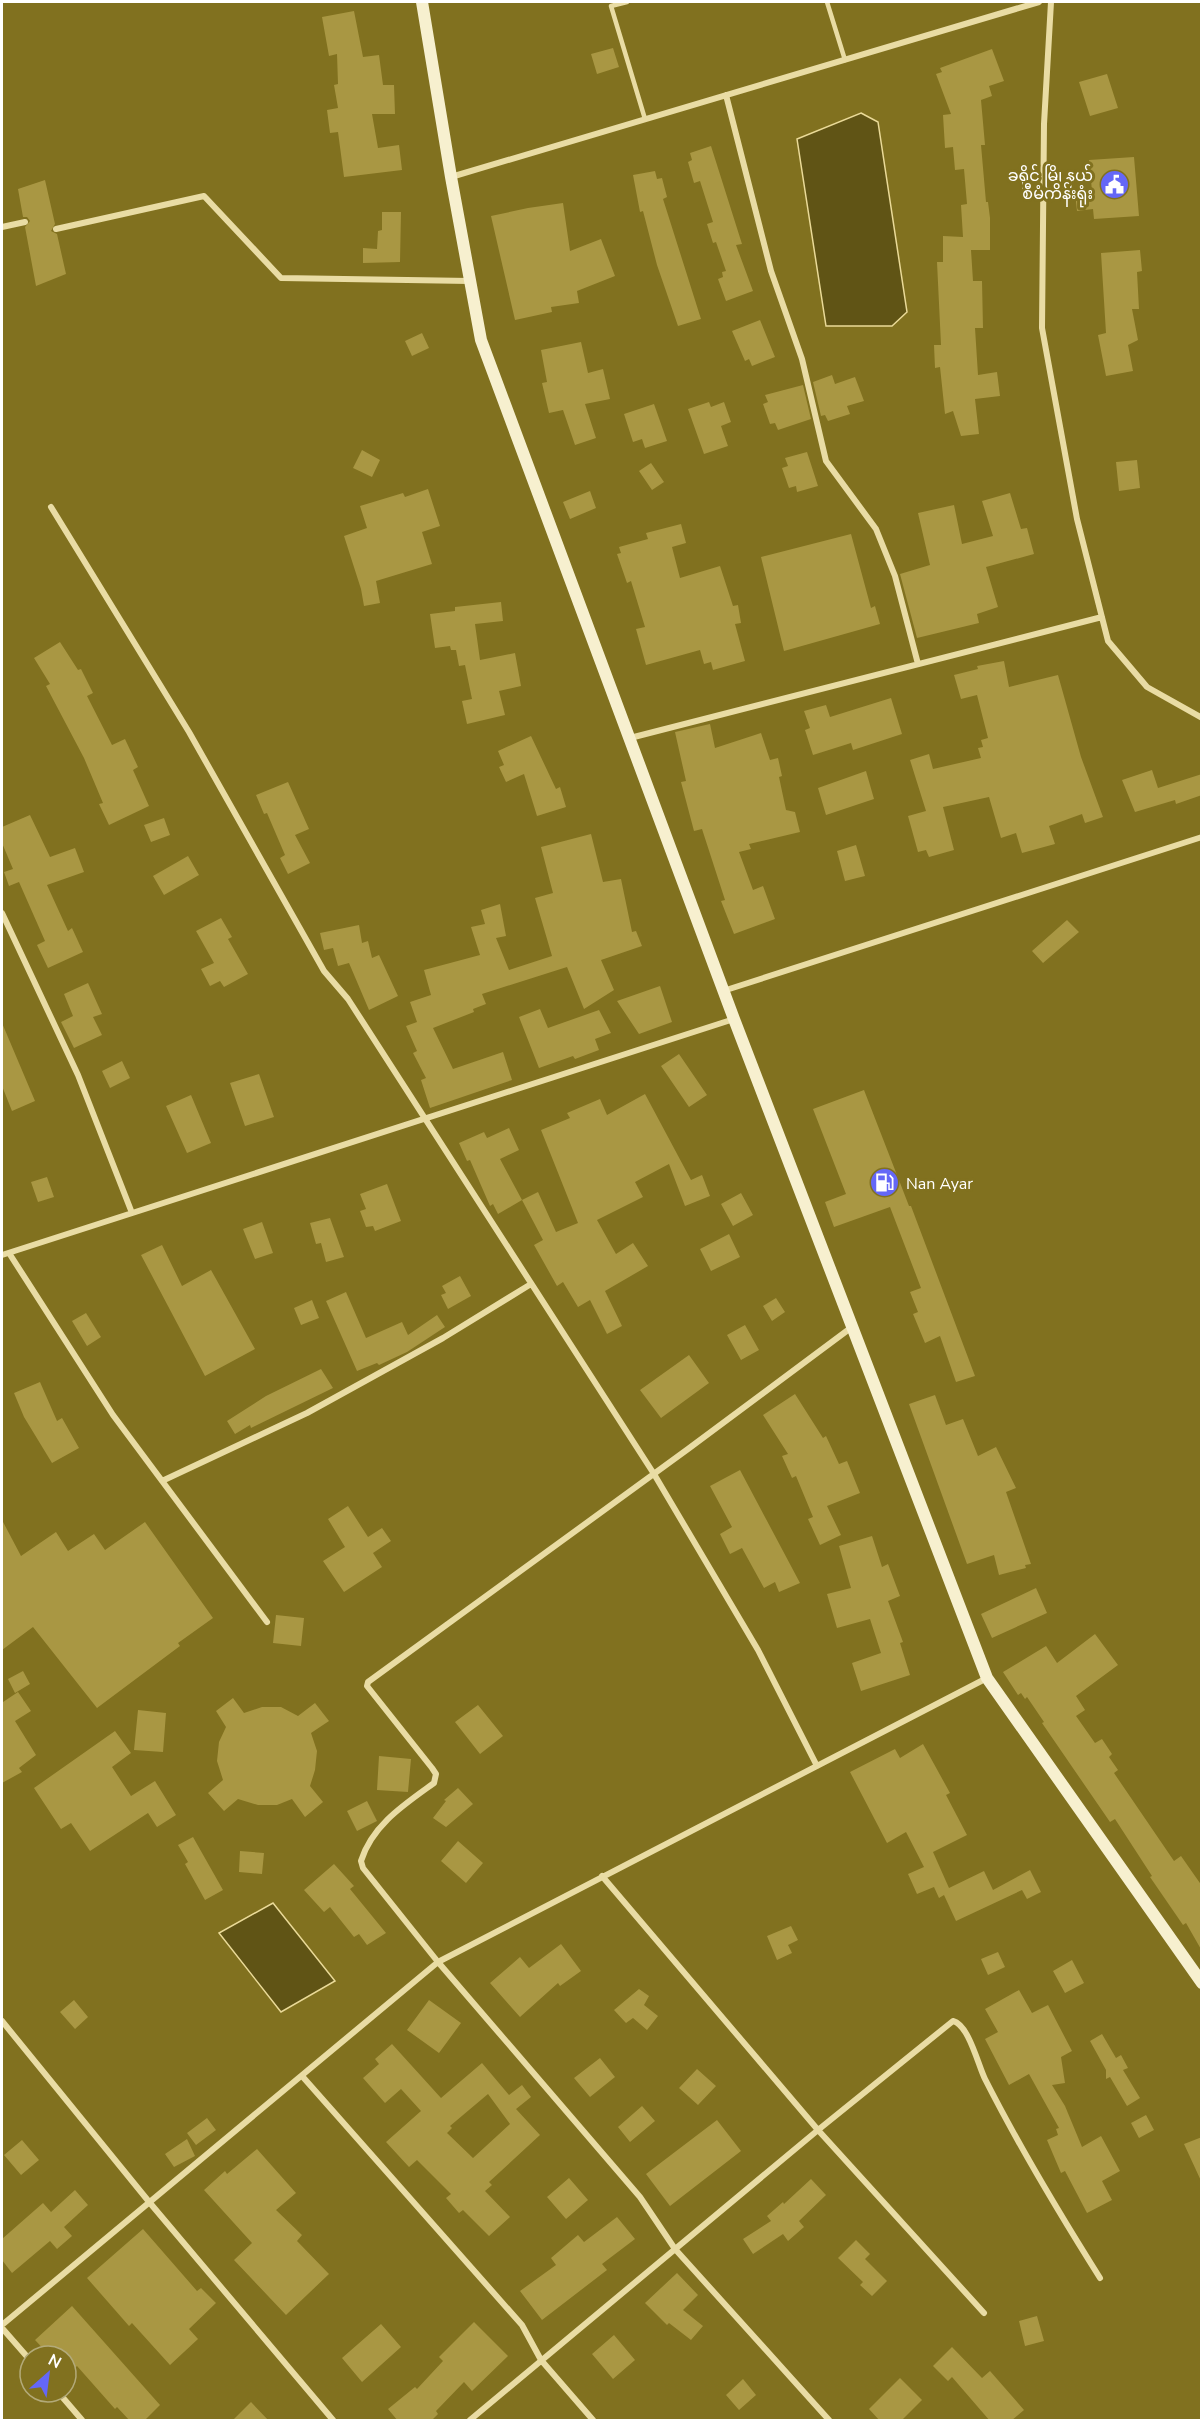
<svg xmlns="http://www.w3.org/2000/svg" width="1203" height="2422" viewBox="0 0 1203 2422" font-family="'Nunito Sans','Noto Sans Myanmar',sans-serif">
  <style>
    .water { fill: #605415; stroke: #eada98; stroke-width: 1.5 }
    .building { fill: #a99743; fill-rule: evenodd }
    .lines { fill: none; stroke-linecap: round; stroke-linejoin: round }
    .lane { stroke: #e9dca4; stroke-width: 4.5 }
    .street { stroke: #e9dca4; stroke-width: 6 }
    .secondary { stroke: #f7f0cf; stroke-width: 12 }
    .labels { text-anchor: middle; stroke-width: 6; stroke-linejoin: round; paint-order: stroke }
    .poi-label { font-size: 16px; fill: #fff; stroke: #81711f; text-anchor: end }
  </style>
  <rect width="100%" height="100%" fill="#81711f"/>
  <path class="water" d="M861,113L878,122L907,312L892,326H826L797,139Z
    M273,1903L335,1981L281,2012L219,1933Z"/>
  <path class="building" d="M354,11L363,57L379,55L383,85H394L395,114H372L378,148L399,145L402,170L344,177L338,132L330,133L327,110L338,108L334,85L338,84L337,54L329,56L322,17Z
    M613,48L619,67L597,74L591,54Z
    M992,49L1004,81L989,86L992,96L981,100L985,145H981L986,202H988L990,218V250H971L973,281H982L983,328H975L978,375L997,372L1000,396L975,399L979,434L961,436L953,411L945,414L940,367L935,368L934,345H941L937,262H943V236L963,237L961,205L967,204L964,169L955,170L953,147L945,148L943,115L951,114L936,74L942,72L940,68Z
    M1107,74L1118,108L1090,116L1079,82Z
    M711,146L742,244L736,245L753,291L726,301L718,279L723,277L722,272L726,271L716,242L713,243L707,224L713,222L700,181L694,183L688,162L692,160L690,153Z
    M1134,157L1139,216L1094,219L1093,209L1077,211L1075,193L1092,191L1089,160Z
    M655,171L657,179L662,178L667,197L663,199L701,319L678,326L657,265L643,211L640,212L633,175Z
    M45,180L55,224L51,231L57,234L66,274L36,286L25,227L30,221L27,217H23L18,189Z
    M563,203L570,251L601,239L615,276L577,291L579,303L551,307L552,312L515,320L491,216L528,208Z
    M382,212H401L400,262L363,263V248L377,249L378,231L382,230Z
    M1140,250L1142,271L1137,272L1139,309H1132L1138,340L1128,345L1133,371L1106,376L1098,335L1106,333L1101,253Z
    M760,320L775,357L752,366L749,359L745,361L732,331Z
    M422,333L429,348L412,356L405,341Z
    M581,342L588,373L603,369L610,399L585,404L596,438L575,445L563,410L549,413L542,383L547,382L541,350Z
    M832,375L835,384L855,377L864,401L847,406L850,414L828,421L825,415L821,416L813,382Z
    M803,385L811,419L778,430L775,423L770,424L763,404L768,402L765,395Z
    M709,402L711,407L724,402L731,422L721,426L728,446L704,454L688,409Z
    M654,404L667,441L645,448L642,439L633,442L624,414Z
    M362,450L380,460L372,477L353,468Z
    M807,452L818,486L797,492L796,486L789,488L782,468L788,466L785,458Z
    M1137,460L1140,488L1119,491L1116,462Z
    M651,463L664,482L652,490L639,471Z
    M428,489L440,526L422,532L432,564L376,581L380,603L364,606L361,589L344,536L367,528L360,506L403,493L405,497Z
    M590,491L596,508L570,519L563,502Z
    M1010,493L1021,529L1027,528L1034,554L986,567L998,607L977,614L979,623L917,638L900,574L930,565L918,513L954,505L962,544L993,536L982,501Z
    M681,524L686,543L672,547L680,578L720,566L733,606L738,605L741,623L735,624L745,661L713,670L711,662L704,664L700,650L646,665L636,629L645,627L631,581L627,583L617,554L621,553L619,547L648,539L646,533Z
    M851,534L871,608L875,606L880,624L784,651L761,557Z
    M501,602L503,621L475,624L480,660L515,653L521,686L499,691L505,715L467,724L462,701L472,699L465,665L459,666L456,650H451L450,646L435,648L430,614L455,611V607Z
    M60,642L78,670L81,669L93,693L87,696L112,745L125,739L138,767L133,770L149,806L109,825L99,804L103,803L84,758L46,686L50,684L34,658Z
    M1004,661L1009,687L1058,675L1081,757L1103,817L1085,823L1082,814L1049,826L1055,844L1022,853L1016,833L1001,838L989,797L943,807L954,850L929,857L926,850L918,852L908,816L926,811L910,760L929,754L933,769L981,758L978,748L983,747L981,740L988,738L977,695L961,699L954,675L978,669L977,666Z
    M891,698L902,734L853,750L851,743L813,755L805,730L810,728L804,711L826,705L830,717Z
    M710,724L715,748L761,733L770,760L778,758L782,776L779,777L786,810L795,812L800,832L749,844L751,849L739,852L753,890L763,886L775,919L734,934L721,901L725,900L702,829L694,831L681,782L686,781L675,732Z
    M531,736L556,789L560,787L566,807L537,816L524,774L506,782L499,767L504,765L498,751Z
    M1152,770L1158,788L1202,774V795L1176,804L1175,800L1135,812L1122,780Z
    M866,771L874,799L826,815L818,788Z
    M288,782L309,829L295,835L310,863L288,874L280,858L285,855L267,813L264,814L256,795Z
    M30,815L50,857L75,848L84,872L47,885L68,931L72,928L83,952L48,968L37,945L45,941L19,882L9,886L4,872L13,869L2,843V827Z
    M164,818L170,835L151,842L144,825Z
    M591,834L603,882L621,879L632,932L636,931L642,946L601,960L614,990L584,1009L567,967L482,994L486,1004L473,1009L474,1012L433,1028L453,1069L503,1052L512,1080L430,1108L421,1080L426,1078L413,1053L417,1051L406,1026L417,1022L410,1002L431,995L424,970L480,955L471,927L485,924L481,910L500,904L506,936L496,938L509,970L552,956L535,898L553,893L541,847Z
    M856,845L865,876L845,881L837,851Z
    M188,856L199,875L164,895L153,876Z
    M221,918L232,937L228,939L248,974L224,987L220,981L210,986L201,969L214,963L196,931Z
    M1067,920L1079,932L1043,963L1032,951Z
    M359,925L362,943L368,941L372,958L379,955L398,996L369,1010L349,963L338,966L333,948L324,950L320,933Z
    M88,983L102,1014L93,1017L102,1035L74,1048L61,1022L73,1016L64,994Z
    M660,986L672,1022L639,1034L617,1001Z
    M540,1009L548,1028L599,1010L611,1033L595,1039L599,1050L575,1059L573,1056L539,1068L519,1017Z
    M2,1023L35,1101L12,1111L2,1086Z
    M679,1054L707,1095L689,1107L661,1066Z
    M122,1061L130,1078L110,1088L102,1071Z
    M259,1074L274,1117L245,1126L230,1083Z
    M864,1090L909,1206H911L975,1376L956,1382L940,1336L925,1343L913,1314L918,1312L910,1292L921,1288L890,1207L834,1227L825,1202L846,1194L813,1109Z
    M645,1094L691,1180L702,1175L710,1196L685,1206L669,1164L635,1182L643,1197L597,1220L616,1254L633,1243L648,1266L605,1291L622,1326L607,1334L590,1300L578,1307L563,1282L557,1286L534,1245L543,1240L522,1200L538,1192L556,1232L578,1223L541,1130L570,1118L567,1113L600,1099L607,1115Z
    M191,1095L211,1143L187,1153L166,1106Z
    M509,1128L519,1150L500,1159L522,1200L498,1214L493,1204L490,1206L470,1160L467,1161L459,1143L484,1132L487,1138Z
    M47,1177L54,1197L38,1202L31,1182Z
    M387,1184L401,1221L375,1231L373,1226L366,1227L360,1211L366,1209L360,1194Z
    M741,1193L753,1215L733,1226L721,1204Z
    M330,1218L344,1257L326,1262L321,1243L316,1244L310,1223Z
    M262,1222L273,1253L255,1259L243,1229Z
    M729,1234L740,1257L711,1271L700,1249Z
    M162,1245L182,1286L211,1270L255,1349L205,1376L141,1255Z
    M460,1276L471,1296L448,1309L441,1295L446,1293L442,1286Z
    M346,1292L366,1338L402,1322L408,1335L437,1315L445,1327L407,1352L379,1365L377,1363L357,1371L326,1301Z
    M776,1298L785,1312L772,1321L763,1306Z
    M312,1300L319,1318L301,1325L294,1308Z
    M86,1313L101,1337L87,1346L72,1321Z
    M745,1325L759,1350L741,1360L727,1335Z
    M689,1355L709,1383L661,1418L640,1390Z
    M321,1369L333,1388L251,1428L250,1425L235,1434L227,1421L266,1396Z
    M40,1382L57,1421L62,1418L79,1448L52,1463L24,1417L14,1393Z
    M795,1394L823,1438L826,1436L839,1464L847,1461L860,1493L827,1506L841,1535L820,1545L808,1519L813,1517L796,1476L792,1478L782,1456L788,1454L763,1415Z
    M935,1395L946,1425L963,1419L978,1456L996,1447L1016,1488L1006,1492L1031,1564L1025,1565L1026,1568L999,1575L994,1555L967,1564L909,1404Z
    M740,1470L800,1583L779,1592L775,1582L764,1588L742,1548L730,1554L720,1534L732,1527L710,1486Z
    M348,1506L368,1537L382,1528L391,1541L373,1553L382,1567L344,1592L323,1561L345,1547L328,1519Z
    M2,1520L21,1556L56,1532L68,1551L94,1534L105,1550L145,1522L213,1618L178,1643L180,1646L97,1708L33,1627L2,1650Z
    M872,1536L882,1567L888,1564L900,1596L888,1601L903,1642L900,1643L910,1675L861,1691L852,1663L881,1653L870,1619L837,1628L827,1594L851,1588L839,1546Z
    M1036,1588L1047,1613L992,1638L981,1614Z
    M276,1615L304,1618L301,1646L273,1643Z
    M1095,1634L1118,1665L1076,1696L1085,1710L1076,1716L1095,1743L1102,1739L1112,1754L1109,1757L1118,1770L1114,1773L1174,1861L1181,1856L1202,1886V1951L1186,1923L1183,1925L1150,1877L1152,1876L1115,1819L1110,1822L1042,1723L1044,1722L1027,1697L1025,1699L1021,1693L1018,1695L1003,1672L1046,1646L1057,1663Z
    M23,1671L30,1684L15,1693L8,1679Z
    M18,1692L31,1711L15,1721L36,1755L19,1768L22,1772L2,1783V1700L3,1702Z
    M233,1698L244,1713L262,1707H281L298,1716L315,1703L329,1721L311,1733L317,1751L315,1770L310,1786L323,1802L305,1817L292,1799L277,1805H258L238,1799L224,1811L208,1793L223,1780L217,1761L219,1742L226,1727L216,1711Z
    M478,1705L503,1736L480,1754L455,1722Z
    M138,1710L166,1713L163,1752L134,1750Z
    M115,1731L131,1753L112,1767L131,1796L155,1781L176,1815L157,1827L148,1813L90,1851L71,1823L61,1829L34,1788Z
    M923,1744L950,1793L946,1795L967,1835L933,1852L949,1888L984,1871L993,1890L1030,1870L1041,1892L1027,1899L1022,1890L956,1921L944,1895L939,1898L934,1887L917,1894L908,1874L924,1867L906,1832L887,1843L850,1772L895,1749L900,1758Z
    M379,1756L411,1759L408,1792L377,1790Z
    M458,1788L473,1804L446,1827L433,1818L446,1801L444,1800Z
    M367,1801L377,1821L357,1831L347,1811Z
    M193,1837L223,1890L205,1900L185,1864L188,1862L178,1845Z
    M458,1841L483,1863L466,1883L441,1861Z
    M240,1851L264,1853L262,1874L239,1872Z
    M334,1864L354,1886L350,1889L386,1933L367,1945L359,1934L354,1937L330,1907L324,1912L304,1890Z
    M791,1926L798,1940L788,1945L792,1953L777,1960L767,1936Z
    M561,1944L581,1971L560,1986L558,1983L520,2017L490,1983L520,1957L529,1968Z
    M998,1952L1005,1967L988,1975L981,1959Z
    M1072,1960L1084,1983L1065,1993L1053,1971Z
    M639,1989L649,1996L644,2005L658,2016L647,2030L633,2018L626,2023L614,2010Z
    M1019,1990L1032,2013L1048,2005L1072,2051L1061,2057L1065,2083L1052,2085L1065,2106L1082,2147L1101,2136L1120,2171L1102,2181L1112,2200L1087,2213L1065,2171L1061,2173L1047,2140L1058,2135L1056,2129L1059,2128L1029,2074L1009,2085L985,2039L998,2032L985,2009Z
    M74,2000L88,2017L75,2029L60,2012Z
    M429,2000L461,2023L439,2053L407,2030Z
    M1102,2034L1116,2058L1121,2055L1128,2068L1123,2070L1140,2098L1127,2106L1110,2077L1106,2079V2070L1090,2041Z
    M392,2044L441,2098L482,2063L509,2095L522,2085L531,2097L516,2109L540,2135L489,2182L492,2185L485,2191L510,2217L489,2236L463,2210L459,2213L446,2198L451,2194L417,2160L409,2167L386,2142L421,2111L401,2089L385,2103L363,2078L379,2064L375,2059ZM488,2094L510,2124L473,2158L447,2133L452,2128L450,2126Z
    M600,2058L615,2077L590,2097L574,2078Z
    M697,2069L716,2086L698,2105L679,2088Z
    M642,2106L655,2121L630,2142L618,2127Z
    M1146,2115L1154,2130L1139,2138L1131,2123Z
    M207,2118L216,2130L196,2145L187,2133Z
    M717,2120L741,2151L670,2206L646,2174Z
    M1202,2137V2183L1184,2144Z
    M187,2139L195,2156L174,2167L165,2154Z
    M22,2140L39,2160L21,2175L4,2155Z
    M257,2149L296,2193L276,2210L302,2235L297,2241L329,2274L286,2315L234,2260L252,2243L204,2190L225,2171L227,2174Z
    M569,2178L588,2200L566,2219L547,2197Z
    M811,2179L826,2195L799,2221L804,2227L788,2241L783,2234L753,2254L743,2239L771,2221L767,2216L783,2202L784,2204Z
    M75,2190L88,2205L64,2227L72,2236L57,2249L50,2241L12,2273L2,2260V2239L43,2203L51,2212Z
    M617,2217L635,2239L602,2264L607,2270L542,2320L520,2291L556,2265L551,2258L578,2235L584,2242Z
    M143,2229L197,2291L201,2288L216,2303L189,2329L198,2339L170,2365L132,2323L129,2326L87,2278Z
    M856,2240L870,2254L865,2259L887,2281L872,2296L860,2285L863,2282L838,2258Z
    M677,2273L698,2295L683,2310L703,2326L691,2340L669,2323L667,2325L645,2303Z
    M72,2306L160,2405L144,2421H130L117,2407L115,2409L77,2366L66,2376V2356H50L35,2340Z
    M1037,2316L1044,2341L1025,2346L1019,2321Z
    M474,2322L508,2356L472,2391L464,2382L436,2411L438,2414L431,2421H398L388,2409L415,2387L417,2389L443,2361L439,2357Z
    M381,2324L401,2347L362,2382L342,2358Z
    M614,2335L635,2360L613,2379L592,2354Z
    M952,2347L982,2378L990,2371L1024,2410L1011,2421H990L952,2377L948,2381L933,2366Z
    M900,2378L922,2400L901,2421H880L869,2409Z
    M743,2379L756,2395L739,2410L726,2395Z
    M251,2402L269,2421H232Z"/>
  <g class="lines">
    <path class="lane" d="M627,2L611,6L645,119
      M827,2L845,60"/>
    <path class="street" d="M1051,2L1044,124L1042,328L1077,519L1108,641L1147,687L1202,718
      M726,95L771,271L802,359L826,461L876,529L895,576L918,664
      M451,177L1039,2
      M2,227L25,222
      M56,229L204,196L281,278L470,281
      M51,507L189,732L324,971L348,999L654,1474L758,1650L817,1766
      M630,738L1102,617
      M2,913L78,1075L132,1213
      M723,991L1202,837
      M9,1253L113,1415L267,1622
      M2,1255L734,1019
      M162,1481L307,1413L443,1338L531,1284
      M602,1876L818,2130L984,2313
      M2,2021L150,2203L333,2420
      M302,2076L522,2325L541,2360L593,2420
      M2,2325L438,1962L987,1678
      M2,2328L30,2360
      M58,2392L82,2420
      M470,2420L818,2130L953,2021C969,2025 978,2065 985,2079C1020,2148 1059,2213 1100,2278
      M829,2420L675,2249L640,2197L438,1962L363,1868L361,1861C372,1825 405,1804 434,1783L436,1774L432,1768L367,1686L368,1682L688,1449L852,1327"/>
    <path class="secondary" d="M422,2L451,177L481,340L734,1019L987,1678L1202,1983"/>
  </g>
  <defs>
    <symbol id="civic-disc" viewBox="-11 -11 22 22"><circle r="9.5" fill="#6467f7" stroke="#81711f"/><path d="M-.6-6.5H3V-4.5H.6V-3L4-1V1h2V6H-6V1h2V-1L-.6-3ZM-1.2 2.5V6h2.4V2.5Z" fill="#fff"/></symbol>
    <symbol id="fuel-disc" viewBox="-11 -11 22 22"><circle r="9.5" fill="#6467f7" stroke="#81711f"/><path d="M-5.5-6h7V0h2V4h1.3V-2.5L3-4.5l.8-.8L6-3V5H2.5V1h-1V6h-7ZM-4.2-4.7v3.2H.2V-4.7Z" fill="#fff"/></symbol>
  </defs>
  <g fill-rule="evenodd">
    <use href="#civic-disc" x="1098" y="168" width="33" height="33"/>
    <use href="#fuel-disc" x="868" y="1166" width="33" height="33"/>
  </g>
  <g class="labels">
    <g class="poi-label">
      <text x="1093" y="181">ခရိုင် မြို့နယ်<tspan x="1093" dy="18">စီမံကိန်းရုံး</tspan></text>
      <text x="906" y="1189" text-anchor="start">Nan Ayar</text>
    </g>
  </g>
  <rect width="1203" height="2422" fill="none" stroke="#ffffff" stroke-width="6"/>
  <g transform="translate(48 2374) rotate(28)"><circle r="28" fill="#81711f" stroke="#b3aa79" stroke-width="1.5"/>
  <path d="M0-4.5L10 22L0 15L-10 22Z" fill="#6467f7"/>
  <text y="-9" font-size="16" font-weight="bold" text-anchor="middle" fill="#ffffff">N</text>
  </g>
</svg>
